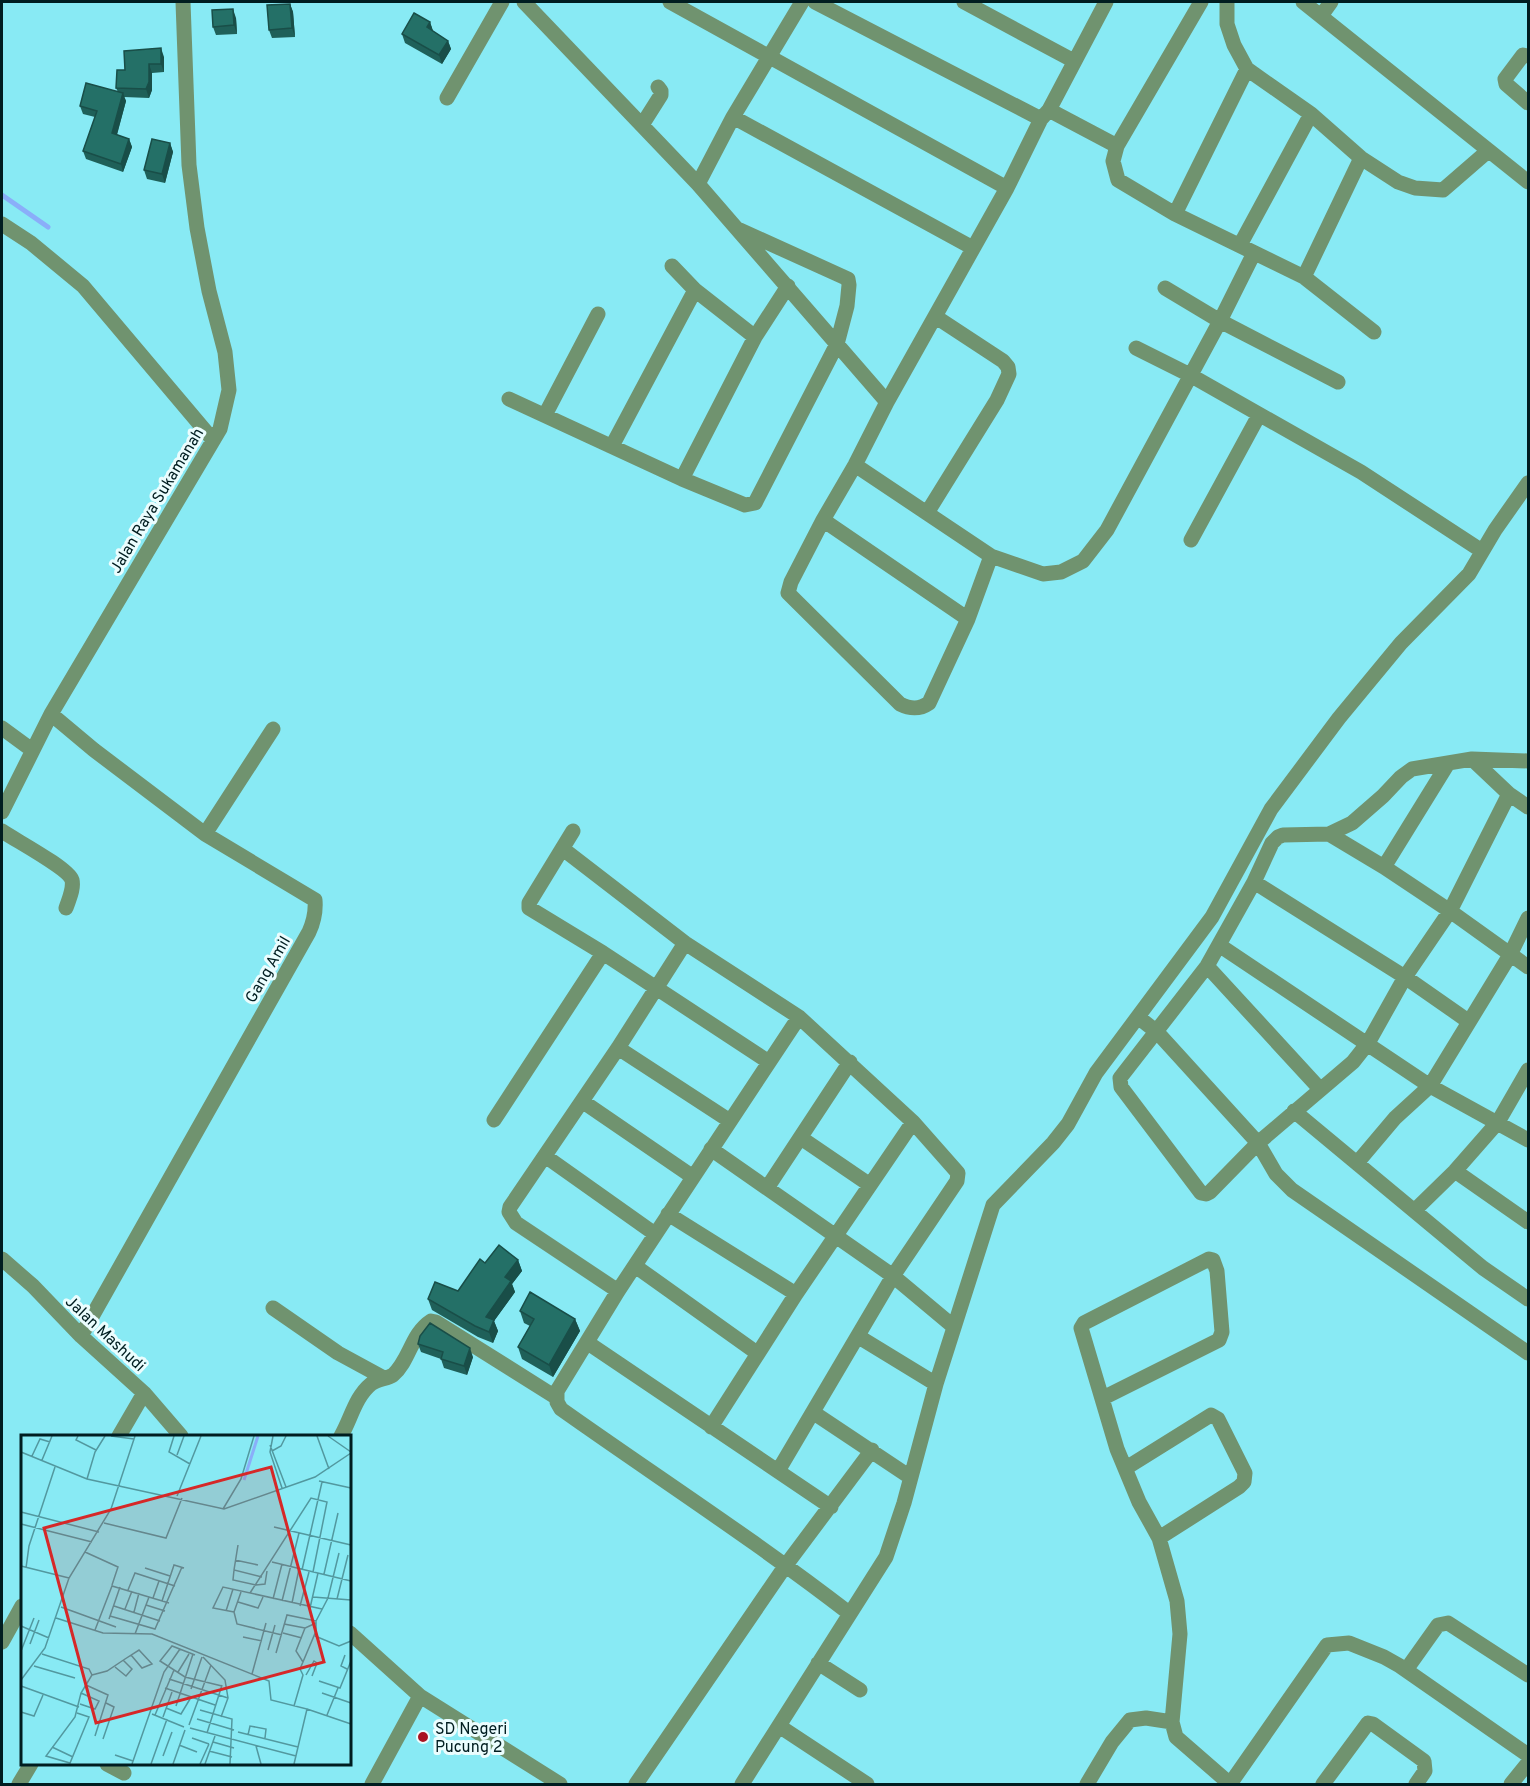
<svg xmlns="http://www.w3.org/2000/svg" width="1530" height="1786" viewBox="0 0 1530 1786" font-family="Overpass,sans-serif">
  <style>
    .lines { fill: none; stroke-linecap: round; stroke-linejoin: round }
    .stream { stroke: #8aaef9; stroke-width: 5 }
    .minor { stroke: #70936f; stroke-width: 15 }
    .wall { fill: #1f6059 }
    .shaded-wall { fill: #194e48 }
    .building { fill: #247067; stroke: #194e48; stroke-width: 1.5 }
    .poi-dot { fill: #a91321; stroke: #ebfdfe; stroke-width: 2 }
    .labels { text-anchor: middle; stroke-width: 6; stroke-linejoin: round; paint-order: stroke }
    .street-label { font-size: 16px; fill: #001d20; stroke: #ebfdfe }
    .poi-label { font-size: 16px; fill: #001d20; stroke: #ebfdfe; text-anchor: start }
    .inset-river { fill: none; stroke: #8aaef9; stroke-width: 3 }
    .inset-road { fill: none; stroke: #52989f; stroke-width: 1.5 }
    .view { fill: #d62828; fill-opacity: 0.15; stroke: #d62828; stroke-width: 3 }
    .inset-edge { fill: none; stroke: #001d20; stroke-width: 3 }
  </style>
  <rect width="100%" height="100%" fill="#88eaf4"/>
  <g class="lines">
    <path class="stream" d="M2,195L48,227"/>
    <path class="minor" d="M524,2L698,184L887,402
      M670,2L1007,188
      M815,2L1041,119
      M964,2L1074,61
      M1201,2L1117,146L1113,161L1118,180L1175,214L1304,277L1374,332
      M1227,2V24L1234,45L1247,69L1311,114L1361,158L1398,182L1415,188L1443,190L1488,151
      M1303,2L1528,182
      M1321,16L1331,2
      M1528,56L1523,55L1505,79L1506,84L1528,103
      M447,98L502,2
      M1049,110L1117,146
      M733,117L973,248
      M642,125L661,95V91L658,87
      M698,184L733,117L802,2
      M1175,214L1247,69
      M2,224L31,243L83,286L213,440
      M1240,245L1311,114
      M672,266L695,290L755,337
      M1304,277L1361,158
      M1165,288L1220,321L1338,382
      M1136,348L1190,375L1361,472L1482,551
      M509,399L682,479L755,337L788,286
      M545,415L598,314
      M612,446L695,290
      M855,465L991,556L1043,574L1061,572L1083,561L1107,530L1220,321L1254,253
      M682,479L745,505L755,503L837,344L847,306L849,285L848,279L740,230
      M927,513L997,400L1009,374L1008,367L1003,361L936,317
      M823,520L968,619
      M1191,540L1259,415
      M991,556L968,619L929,703C919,710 910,709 900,704L788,593L791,582L823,520L855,465L887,402L1007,188L1041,119L1049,110L1106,2
      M51,714L94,750L205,834L315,900C316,912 314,921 309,932L81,1336
      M2,728L32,750
      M1472,759L1509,794L1528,807
      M1509,794L1450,911L1405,977L1368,1043L1353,1062L1258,1143L1210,1192L1206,1194L1201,1193L1121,1087L1120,1078L1207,966L1254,882L1272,843L1278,837L1283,835L1329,834L1352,823L1383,796L1401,777L1412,769L1472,759L1528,761
      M2,812L51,714L220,429L229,390L225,352L209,291L197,228L189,165L183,2
      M2,831C15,840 68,868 72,880C74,889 69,899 66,908
      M573,831L529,903V908L603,953L769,1062
      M205,834L273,729
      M1329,834L1384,867L1450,911L1528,967
      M563,849L685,943L799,1017L913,1122L958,1173L957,1181L893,1276L778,1471
      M1384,867L1447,765
      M1254,882L1405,977L1468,1021
      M1219,945L1430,1086L1528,1140
      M1207,966L1320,1089
      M799,1017L618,1291L557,1391V1402L561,1409C657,1477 756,1541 849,1613
      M1138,1017L1157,1032L1258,1143L1276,1174L1292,1190L1528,1353
      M618,1048L730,1121
      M582,1101L693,1177
      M1294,1111L1483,1268L1528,1299
      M494,1120L603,953
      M801,1138L870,1185
      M711,1149L893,1276L954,1327
      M545,1156L655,1234
      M1357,1163L1395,1118L1430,1086L1510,955L1528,918
      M1455,1171L1528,1222
      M767,1188L850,1062
      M1415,1210L1455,1171L1498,1122L1528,1070
      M668,1214L796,1294
      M2,1259L33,1286L81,1336L144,1393L181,1436
      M635,1266L757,1353
      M618,1291L516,1223L509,1212L510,1207L618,1048L685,943
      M273,1308L338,1353L384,1378
      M859,1337L936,1384
      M588,1343L831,1507
      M1103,1398L1219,1340L1222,1332L1217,1271L1213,1260L1209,1259L1084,1323L1081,1328L1117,1449L1139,1502L1159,1538L1177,1601L1180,1634L1172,1722
      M814,1413L910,1477
      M711,1427L796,1294L913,1122
      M119,1436L144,1393
      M341,1436C351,1419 355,1397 371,1384C377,1379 387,1379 393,1375C410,1360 411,1334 431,1321L436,1322L557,1398
      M1126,1468L1211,1415L1218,1419L1245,1473L1244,1482L1239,1487L1159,1538
      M350,1633L420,1696L560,1784
      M2,1642L22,1606
      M818,1663L860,1690
      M1406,1670L1438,1625L1448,1623L1528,1675
      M779,1726L867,1784
      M107,1764L124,1773
      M19,1784L31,1764
      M372,1784L420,1696
      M636,1784L786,1565L872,1450
      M742,1784L886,1557L904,1503L936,1384L993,1205L1053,1143L1068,1124L1096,1073L1212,917L1271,809L1339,718L1401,643L1469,574L1495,530L1528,483
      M1087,1784L1112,1742L1130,1720L1146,1718L1172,1722L1176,1737L1230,1784
      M1230,1784L1327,1645L1349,1643L1384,1657L1400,1666L1528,1755
      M1323,1784L1368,1723L1373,1724L1424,1761L1425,1771L1416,1784
      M1511,1784L1528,1763"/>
  </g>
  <path class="wall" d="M290,4L293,12L295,37L272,38L269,30Z
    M236,18L237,34L216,35L213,27Z
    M430,22L433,31L448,41L451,49L442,64L405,43L402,34Z
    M164,57V72L152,73V90L149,98L124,97L126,101L117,135L129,139L132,147L123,172L86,159L83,151L95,117L83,114L80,106L118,92L116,88L125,70Z
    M170,143L173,152L165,183L147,179L144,170Z
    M518,1260L522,1271L512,1284L515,1292L494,1321L498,1331L493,1343L478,1337L432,1310L428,1299L458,1291L485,1263Z
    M520,1311L575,1319L580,1331L553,1377L522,1359L518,1347L530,1326L524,1323Z
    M418,1344L473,1357L467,1375L444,1368L441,1359L421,1352Z"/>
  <path class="shaded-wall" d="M290,4L293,12L295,37L292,28Z
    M233,9L236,18L237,34L234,25Z
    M430,22L433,31L427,27Z
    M448,41L451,49L442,64L439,55Z
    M161,48L164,57V72L161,64Z
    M149,64L152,73V90L149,98L146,89Z
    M123,93L126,101L115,141L112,133Z
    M129,139L132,147L123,172L121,164Z
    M170,143L173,152L165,183L162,174Z
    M518,1260L522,1271L512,1284L515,1292L494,1321L498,1331L493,1343L489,1332L486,1317L505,1277Z
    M575,1319L580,1331L553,1377L549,1365Z
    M470,1348L473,1357L467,1375L464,1366Z"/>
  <path class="building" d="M290,4L292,28L269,30L267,5Z
    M233,9L234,25L213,27L212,10Z
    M414,13L430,22L427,27L448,41L439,55L402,34Z
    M161,48V64H149V82L146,89L116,88L117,70H125L124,51Z
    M86,83L123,93L112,133L129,139L121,164L83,151L97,111L80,106Z
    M152,139L170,143L162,174L144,170Z
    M499,1245L518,1260L505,1277L511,1281L486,1317L494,1320L489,1332L475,1326L428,1299L435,1282L458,1291L480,1259L485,1263Z
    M530,1292L575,1319L549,1365L518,1347L534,1319L520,1311Z
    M430,1323L470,1348L464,1366L441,1359L443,1352L418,1344L420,1336Z"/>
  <circle class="poi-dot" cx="423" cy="1737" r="6"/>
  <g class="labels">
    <g class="street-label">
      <text transform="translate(156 500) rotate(-59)" y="6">Jalan Raya Sukamanah</text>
      <text transform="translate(267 969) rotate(-60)" y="6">Gang Amil</text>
      <text transform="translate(106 1333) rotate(43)" y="6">Jalan Mashudi</text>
    </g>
    <g class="poi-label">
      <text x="435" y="1734">SD Negeri<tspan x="435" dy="18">Pucung 2</tspan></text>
    </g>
  </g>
  <g transform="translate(21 1435)">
    <rect width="330" height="330" fill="#88eaf4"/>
    <path class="inset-river" d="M223,45L237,1"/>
    <path class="inset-road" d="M57,1L55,5L75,15M90,1L113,4M153,1L148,17L169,29M252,1L249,17L261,53M296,1L308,34M307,1L330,17M249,10L265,52M251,16L260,11L265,1M0,17L66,44L203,74L294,42L330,18M156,20L163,1M11,21L19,4L29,7M21,25L31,1M66,44L74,17L84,1M298,46L330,53M156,61L180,1M202,74L220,44L233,1M0,77L78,97M83,88L145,103L161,63M0,89L71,107M253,92L330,110M217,110L213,135L241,142M64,117L97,132L91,150M214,125L237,130M251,127L330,146M0,131L48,143M5,133L8,111L34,32M124,133L149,141M213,135L212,145L235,150L244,149L246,136M281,135L301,47M303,139L317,78M107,155L114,138L154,151M220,157L213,177L216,189L261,200M229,158L290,63L306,67L292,137M292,162L330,165M132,163L138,146M252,164L261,129M316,164L327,120M141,166L153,130L163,133M261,166L278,98M217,167L237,173L242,162M271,168L278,134M125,170L144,176M93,171L139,186M279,171L288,137M40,172L95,192M289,173L297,138M104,174L111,156M205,176L212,154M113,177L118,158M213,177L192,173L202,152L301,174M89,181L134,194L161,132M35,183L82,198L131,199L248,246L250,265L286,274L273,329M88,184L99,152M263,189L284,193M0,191L28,203M74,195L91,151L148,168M262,198L281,203M114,199L128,162M294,201L318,211L330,206M222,202L241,206M9,209L18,185M247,215L254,190M0,216L13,183M255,218L266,180L295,186L307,163L318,118M21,219L68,234L71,240L60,258L54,282L25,321L49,328L68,282L56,278M174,220L151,211L139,226L164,242L201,251M324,220L320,231L326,234M182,222L204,245L207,263L200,282M282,227L275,216L284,193L295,188M13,231L54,243M94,232L105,241L111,234L102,225M157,237L168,219M231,239L245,188M71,240L86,236L104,224L118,215L131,229L121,233L110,220M285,240L293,226L296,228L291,241M148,244L207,263M0,245L24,213L48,143L90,74L114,1M298,246L319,253L330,226M65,250L87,260L74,301M0,251L58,272M144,253L194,270M170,254L181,222M301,258L330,268M59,269L74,274L78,266L60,258M155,271L172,219M273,271L282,240L279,234L295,196V186M145,273L160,279L169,264M286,274L330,289M179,275L211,284L209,329M0,277L13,281L22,260M131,279L163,292M134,280L153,235M306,280L317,253M142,282L151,257M176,284L213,295M168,290L190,230M169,293L275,321M217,297L277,312M186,298L201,250M227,300L229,291L245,294L244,303M171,303L188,309M82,304L93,272L85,268M192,307L213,313M158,310L176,317M235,311L240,329M31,312L52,322M188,316L211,322M94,320L112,326M142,321L151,297M111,329L143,237L159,214M130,329L146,284M152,329L164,295M179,329L188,309M184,329L194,301"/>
    <path class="view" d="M250,32L303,227L75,288L23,93Z"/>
    <rect width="330" height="330" class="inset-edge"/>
  </g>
  <rect width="1530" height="1786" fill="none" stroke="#001d20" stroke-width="6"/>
</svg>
